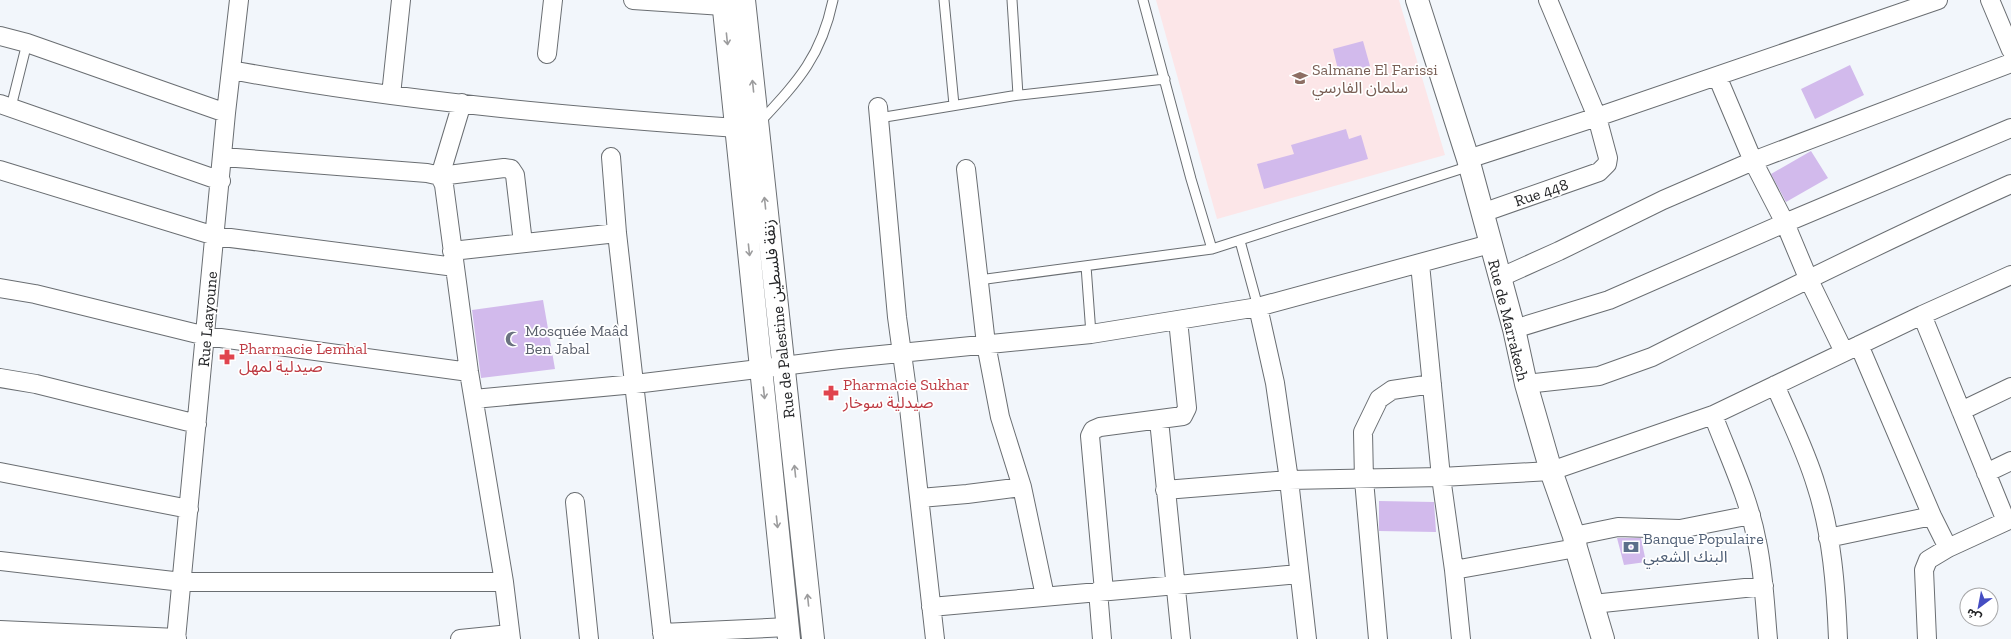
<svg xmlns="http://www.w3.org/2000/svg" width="2011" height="639" viewBox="0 0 2011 639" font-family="'Zilla Slab','Noto Sans Arabic',serif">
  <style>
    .education { fill: #fce6e8 }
    .building { fill: #d2baec }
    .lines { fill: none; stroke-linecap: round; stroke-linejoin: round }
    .lane-casing { stroke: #6a6e72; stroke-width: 11 }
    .street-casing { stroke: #6a6e72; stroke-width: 20 }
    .secondary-casing { stroke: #6a6e72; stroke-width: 24 }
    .lane { stroke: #fff; stroke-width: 9 }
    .street { stroke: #fff; stroke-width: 18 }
    .secondary { stroke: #fff; stroke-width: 22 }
    .oneway { stroke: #9c9c9d }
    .labels { text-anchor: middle; stroke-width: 3.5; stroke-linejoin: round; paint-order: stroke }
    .education-label { font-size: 16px; fill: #785e54; stroke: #fff; text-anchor: start }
    .street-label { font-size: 16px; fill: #232426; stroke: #fff }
    .worship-label { font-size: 16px; fill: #5b616d; stroke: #fff; text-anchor: start }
    .health-label { font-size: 16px; fill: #be3a42; stroke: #fff; text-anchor: start }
    .service-label { font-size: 16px; fill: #4e5e75; stroke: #fff; text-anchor: start }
  </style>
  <rect width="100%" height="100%" fill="#f2f6fb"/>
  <path class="education" d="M1156,0H1399L1445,155L1217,219Z"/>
  <path class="building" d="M1363,41L1370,66L1339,74L1333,49Z
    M1850,65L1864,95L1815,119L1801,89Z
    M1346,129L1349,139L1361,135L1368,159L1264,189L1257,164L1294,154L1291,145Z
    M1811,151L1828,178L1786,202L1771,174Z
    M543,300L555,369L481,378L472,310Z
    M1379,501L1434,502L1436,532L1379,531Z
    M1617,538H1641L1646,562L1624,565Z"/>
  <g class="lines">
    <defs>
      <path id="lane" d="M944,0L954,105
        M1012,0L1018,95
        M1143,0L1191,179L1212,249
        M11,107L27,43
        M879,118L1012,96L1165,79
        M760,122C798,81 821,57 833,0
        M1240,241L1258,307
        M1086,266L1091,334
        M979,280L1212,249L1470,166"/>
      <path id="street" d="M633,0L723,6
        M1990,0L2011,50
        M0,36L27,43L226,113
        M547,54L553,0
        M231,70C398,101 568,116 737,128L749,126
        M1717,76L1753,161L1785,223L1808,278L1844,352
        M391,95L401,0
        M462,103L440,176L504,168L511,169L515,175L523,243
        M0,104L221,181
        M878,107L897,317L907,390L935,639
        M223,157L427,173L440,176L444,185L469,372L504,582L511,639
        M611,157L617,233L663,639
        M1468,159L1597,117L1938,0
        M966,169L986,344L1000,417L1022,487L1045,596
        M0,170L215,236L455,267
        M1482,213L1599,172L1607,164L1608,158L1597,117L1548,0
        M452,251L617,233
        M1420,264L1441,477L1454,570L1461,639
        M1499,278L1559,251L1663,200L1753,161L2011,63
        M0,288L35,294L206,336L469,372
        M1258,307L1275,383L1289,480L1307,639
        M1922,315L2006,521
        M1514,329L1609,300L1785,223L2011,128
        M1859,345L1932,516L1948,548
        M0,378L36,384L197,424
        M1526,384L1599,376L1652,357C1771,297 1890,238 2011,184
        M1775,385C1789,418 1806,451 1816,485C1832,534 1836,588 1838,639
        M474,399L635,384L840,359L1091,334L1258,307L1490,244
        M1961,411L2011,387
        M1713,415C1729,457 1749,498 1757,542C1764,574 1765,607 1768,639
        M1159,420L1181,639
        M0,472L189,509
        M1986,473L2011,461
        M1165,490L1289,480L1441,477L1551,471L1713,415L1922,315L2011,275
        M920,498L967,494L1022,487
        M575,502L589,639
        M1574,536L1618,527L1680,529L1751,515
        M1828,538L1932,516
        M0,561L182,582H504
        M1454,570L1576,548
        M1098,591L1102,639
        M1104,591L1090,436L1093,430L1100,427L1183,416L1187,408L1178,320
        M1593,604L1764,586
        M931,607L1299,574
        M0,630L177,638
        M662,633L788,627
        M176,639L226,113L239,0
        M460,639L510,634
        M1378,639L1364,480L1363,432L1379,399L1392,390L1432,384
        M1927,639L1924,570L1928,560L1948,548L2011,519"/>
      <path id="secondary" d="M723,0L789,639
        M744,0L813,639
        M1417,0L1468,159L1514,329L1526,384L1551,471L1574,536L1576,548L1603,639"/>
    </defs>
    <use href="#lane" class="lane-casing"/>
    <use href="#street" class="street-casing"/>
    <use href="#secondary" class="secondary-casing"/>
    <use href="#lane" class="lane"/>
    <use href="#street" class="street"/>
    <use href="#secondary" class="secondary"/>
  </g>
  <defs><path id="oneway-shaft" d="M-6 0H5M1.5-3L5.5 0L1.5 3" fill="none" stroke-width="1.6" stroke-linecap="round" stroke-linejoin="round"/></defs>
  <g class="oneway">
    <use href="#oneway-shaft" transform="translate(727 39) rotate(84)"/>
    <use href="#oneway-shaft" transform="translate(753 86) rotate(-96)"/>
    <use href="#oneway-shaft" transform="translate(765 203) rotate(-96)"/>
    <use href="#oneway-shaft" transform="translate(749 250) rotate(84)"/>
    <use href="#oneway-shaft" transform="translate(764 393) rotate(84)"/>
    <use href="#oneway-shaft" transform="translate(795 471) rotate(-96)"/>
    <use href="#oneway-shaft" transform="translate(777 522) rotate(84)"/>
    <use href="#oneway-shaft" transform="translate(808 600) rotate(-96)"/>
  </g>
  <defs>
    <symbol id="school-bare" viewBox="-9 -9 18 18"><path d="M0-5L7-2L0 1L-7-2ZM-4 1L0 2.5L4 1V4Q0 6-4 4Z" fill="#8d6e63" stroke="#fff" stroke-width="2.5" paint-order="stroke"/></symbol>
    <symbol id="mosque-bare" viewBox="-9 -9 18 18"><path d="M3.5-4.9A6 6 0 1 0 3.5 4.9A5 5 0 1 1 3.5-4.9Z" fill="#6b7280" stroke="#fff" stroke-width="2.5" paint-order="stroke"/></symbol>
    <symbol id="pharmacy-bare" viewBox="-9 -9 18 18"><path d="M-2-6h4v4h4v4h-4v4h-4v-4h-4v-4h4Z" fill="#e0444e" stroke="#fff" stroke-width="2.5" paint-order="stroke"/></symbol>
    <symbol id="bank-bare" viewBox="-9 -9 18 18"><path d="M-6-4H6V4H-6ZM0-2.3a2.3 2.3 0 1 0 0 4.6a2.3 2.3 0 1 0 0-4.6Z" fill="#5c6f8a" stroke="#fff" stroke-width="2.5" paint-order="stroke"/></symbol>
  </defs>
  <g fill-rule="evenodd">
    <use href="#school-bare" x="1289" y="67" width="22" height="22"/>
    <use href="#mosque-bare" x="502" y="328" width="22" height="22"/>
    <use href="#pharmacy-bare" x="216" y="346" width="22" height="22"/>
    <use href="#pharmacy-bare" x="820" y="382" width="22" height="22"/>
    <use href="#bank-bare" x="1620" y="536" width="22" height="22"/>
  </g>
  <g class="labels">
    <g class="education-label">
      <text x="1312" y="75">Salmane El Farissi<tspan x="1312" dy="18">سلمان الفارسي</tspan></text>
    </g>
    <g class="street-label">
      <text transform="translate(1541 192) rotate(-19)" y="6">Rue 448</text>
      <text transform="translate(207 319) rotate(-85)" y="6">Rue Laayoune</text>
      <text transform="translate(778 319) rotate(-96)" y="6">Rue de Palestine زنقة فلسطين</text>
      <text transform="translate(1509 320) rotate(76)" y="6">Rue de Marrakech</text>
    </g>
    <g class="worship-label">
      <text x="525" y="336">Mosquée Maâd<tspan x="525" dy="18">Ben Jabal</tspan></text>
    </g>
    <g class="health-label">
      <text x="239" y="354">Pharmacie Lemhal<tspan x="239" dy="18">صيدلية لمهل</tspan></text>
      <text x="843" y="390">Pharmacie Sukhar<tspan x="843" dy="18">صيدلية سوخار</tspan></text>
    </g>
    <g class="service-label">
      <text x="1643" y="544">Banque Populaire<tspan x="1643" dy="18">البنك الشعبي</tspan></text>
    </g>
  </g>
  <g transform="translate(1979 607) rotate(212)"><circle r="19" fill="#ffffff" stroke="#a7a7a8"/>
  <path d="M0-3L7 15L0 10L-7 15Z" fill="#454dc2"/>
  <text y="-6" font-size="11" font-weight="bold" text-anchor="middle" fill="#232426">ش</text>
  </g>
</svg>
